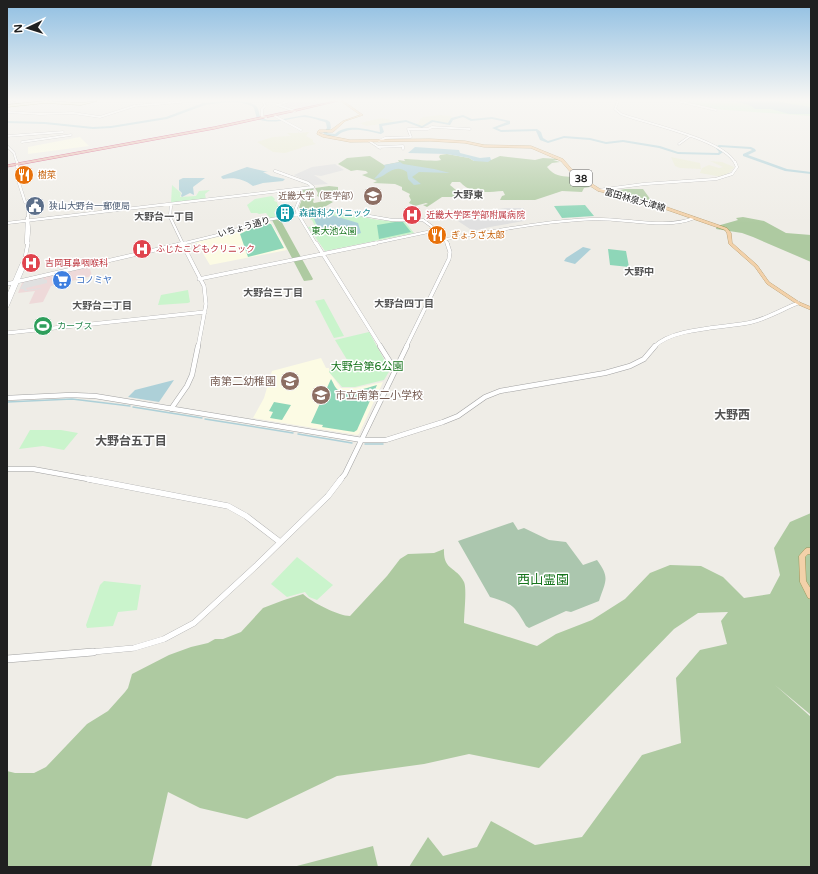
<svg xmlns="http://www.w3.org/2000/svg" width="818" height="874" viewBox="0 0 818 874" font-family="'Varela Round','Noto Sans JP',sans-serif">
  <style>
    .commercial { fill: #eed9d9 }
    .industrial { fill: #e8dae6 }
    .education { fill: #fcfbe4 }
    .farmland { fill: #ebecd5 }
    .forest { fill: #aecaa1 }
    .cemetery { fill: #abc6ae }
    .park { fill: #caf4cc }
    .pitch { fill: #8ed6b8 }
    .parking { fill: #e0e0e0 }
    .water { fill: #add0d8 }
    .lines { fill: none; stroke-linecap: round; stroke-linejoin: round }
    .stream-far1 { stroke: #add0d8; stroke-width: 1 }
    .stream { stroke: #add0d8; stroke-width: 1.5 }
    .river { fill: #add0d8; fill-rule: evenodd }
    .tertiary-far5-casing { stroke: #a1a1a1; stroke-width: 2.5 }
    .tertiary-far4-casing { stroke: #a1a1a1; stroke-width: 3 }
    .tertiary-far3-casing { stroke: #a1a1a1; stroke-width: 4 }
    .tertiary-far2-casing { stroke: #a1a1a1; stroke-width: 5.5 }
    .tertiary-far1-casing { stroke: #a1a1a1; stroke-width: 6 }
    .tertiary-casing { stroke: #a1a1a1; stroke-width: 8 }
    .secondary-casing { stroke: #666d11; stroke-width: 1 }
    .primary-casing { stroke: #8c5f10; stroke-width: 0.5 }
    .trunk-casing { stroke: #c9396e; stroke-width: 1 }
    .tertiary-far5 { stroke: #fff; stroke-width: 2 }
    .tertiary-far4 { stroke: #fff; stroke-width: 2.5 }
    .tertiary-far3 { stroke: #fff; stroke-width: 3.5 }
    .tertiary-far2 { stroke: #fff; stroke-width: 4.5 }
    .tertiary-far1 { stroke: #fff; stroke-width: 5.5 }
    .tertiary { stroke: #fff; stroke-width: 7 }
    .secondary { fill: #f2f3c2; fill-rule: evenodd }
    .primary { fill: #f3d1a9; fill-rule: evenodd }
    .trunk { fill: #e8b4a8; fill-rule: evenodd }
    .rail-casing { stroke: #6e6e6e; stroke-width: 1.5 }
    .rail { stroke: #fff; stroke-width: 1; stroke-dasharray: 2; stroke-linecap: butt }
    .labels { text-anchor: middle; stroke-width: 3; stroke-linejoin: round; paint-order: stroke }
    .far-food-label { font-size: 9px; fill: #c56008; stroke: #fff; text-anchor: start }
    .far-education-label { font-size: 9px; fill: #785e54; stroke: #fff; text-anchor: end }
    .far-street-label { font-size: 9px; fill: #202020; stroke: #fff }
    .far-service-label { font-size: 9px; fill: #4e5e75; stroke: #fff; text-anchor: start }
    .far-culture-label { font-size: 9px; fill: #0d838f; stroke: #fff; text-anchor: start }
    .far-health-label { font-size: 9px; fill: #be3a42; stroke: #fff; text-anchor: start }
    .far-park-label { font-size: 9px; fill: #17741d; stroke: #fff }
    .far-shop-label { font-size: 9px; fill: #366cbe; stroke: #fff; text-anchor: start }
    .far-leisure-label { font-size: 9px; fill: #27864d; stroke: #fff; text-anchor: start }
    .shield { fill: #fff; stroke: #636363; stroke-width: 1 }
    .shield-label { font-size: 10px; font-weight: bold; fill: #202020 }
    .far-neighbourhood-label { font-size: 10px; font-weight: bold; fill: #535353; stroke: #fff }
    .park-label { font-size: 11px; fill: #17741d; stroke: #fff }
    .education-label { font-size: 11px; fill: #785e54; stroke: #fff; text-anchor: end }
    .neighbourhood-label { font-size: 12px; font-weight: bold; fill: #535353; stroke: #fff }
    .near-park-label { font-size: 13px; fill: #17741d; stroke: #fff }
  </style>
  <rect width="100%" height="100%" fill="#efede7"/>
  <path class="commercial" d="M89,266L92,276L51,286L43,302L29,304L35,291L18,293L22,283L25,281Z"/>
  <path class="industrial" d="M320,101H333L309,107H287L284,105L291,103Z"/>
  <path class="education" d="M80,137L89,146L28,154V147Z
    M270,221L287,250L210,265L196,242L227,235Z
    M321,358L326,368H329V372L341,388H355L383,382L359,434L357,435L253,418L264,398L272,371Z"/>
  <path class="farmland" d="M440,115L452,116L449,123L444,124L432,120L422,127L415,124L419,123L420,119L423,117Z
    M382,118L400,122L366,126L360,123Z
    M298,131L299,133L309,132L306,136L313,140V142L316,144L302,147L301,148L285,153L273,152L257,142L273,137L291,136L287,133H298Z
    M671,157L700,163L701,169L680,168L675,166Z
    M710,161L722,162L734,167L733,169H730L733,170L730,172L722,177L700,173L702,168L709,165L719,168L723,167Z"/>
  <path class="forest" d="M447,154L469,158L474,161L491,160L500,156L535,160L543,158L558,159L559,160H553L560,162L552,163L547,167C561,185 577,168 590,187L584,188L582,192L562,191L535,200H500L502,196L505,195L503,191C486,192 472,195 460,182H452L450,185L456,190L457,193L455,197H442L427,207L423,205L428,204L426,203L415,206L409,203L411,200L409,196L410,194L402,190V187L395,184L373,183L377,181L362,175L368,173L366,171L357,170L351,171L338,164L347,158L370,156L384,165L399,162L398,160L405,161L404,159C412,159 437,162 441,160L439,157L440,155Z
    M329,186L338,187V190L334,191H341L345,194L320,201V200L322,198L317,196L318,193L315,188Z
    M313,188L315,194L312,193V191H305V200L311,199L315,195L313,202L314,203L329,200L333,202L321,209L300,212C297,204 305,200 302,190Z
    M625,189H643L653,203L617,195L620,190Z
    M743,217L764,221L786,233L811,235V262L753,237L742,233L716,229L717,226L738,220L736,218Z
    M280,219L313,279L312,280L304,281L272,220Z
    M811,513V715L775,685L811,717V867H409L428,837L443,856L477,847L491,821L535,845L582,837L642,755L681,743L676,678L700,650L727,644L721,621L728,612L698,613L674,629L539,768L469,754L424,764L337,776L247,819L200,808L168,792L151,867H7V771L15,773H34L46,767L87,724L108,711L125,692L128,688L132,674L169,655L191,647L208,643L215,639H223L241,632L263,608L284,600L303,594C311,602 339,616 350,616L387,576L400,559L408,554L434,553L444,549C443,571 456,566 464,582C467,588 464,614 464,623L537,646L556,634L592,620L625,599L650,573L670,565L701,566L723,577L744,598L770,594L780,575L774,548L790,522Z
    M373,846L378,867H293Z"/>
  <path class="cemetery" d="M513,522L518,530L524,528L549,540L566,542L583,565L597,560C610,578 606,580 599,601L571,612L566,611L529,628L526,626C514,605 513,604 490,597L458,541Z"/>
  <path class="park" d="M678,101H811V116L713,109Z
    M172,185L181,193L180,197L196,196L199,191L210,190L205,194L206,199L171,203Z
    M272,196L275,199L274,201L277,202L279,209L274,212L276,217L270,218L266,213L259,214L257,213H251L247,205L255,199Z
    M339,212L378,220L405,222L414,233L325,251L308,227L315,226L312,220H310L312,216L315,215L313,213Z
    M188,290L190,302L188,303L158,305L161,295Z
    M324,299L344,336L334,338L315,301Z
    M369,332L390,370L384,380L355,387H342L329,372L331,368L349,363L335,340Z
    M30,430H61L78,433L64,450L43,446L19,449Z
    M297,557L333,585L317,600L309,597L305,592L287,597L271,584Z
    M104,581L141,585L137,610L118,612L113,626L87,628L86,625L100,585Z"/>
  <path class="pitch" d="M585,205L594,216L562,218L554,206Z
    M395,222H403L411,232L379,239L377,225Z
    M267,223L271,224L284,248L248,257L240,234L256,226Z
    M608,249L626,251L629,267L610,265Z
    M331,379C333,382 335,388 338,390C345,396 369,387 377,385L357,430L354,432L322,427L323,425L311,423Z
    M274,402L291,405L282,420L270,418L273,412L269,411Z"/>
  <path class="parking" d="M335,164L344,170L321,176L314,175L328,184L314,185L294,175L312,167Z
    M505,208H524V221L490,227L473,231L458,221L474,218L482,212Z
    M43,278L45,280H47V283L26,288L27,290L41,288L40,289L25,291L23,289H20L24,282Z"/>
  <path class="water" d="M704,101H778L785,103L811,107V114H789L771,109H755C746,99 717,102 704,101Z
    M415,147L459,150L460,153L480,158L490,157L491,160L488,162L474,161L469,158L447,154L408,153Z
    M400,162L403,164L434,169L450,173L419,172L412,177L421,184L414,185L408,179L407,172C393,162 386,178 374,179L385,167L384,165Z
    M247,167L268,172H263L271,176L285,179L283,181L263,183L253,186C244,179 234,177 223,179L221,177L222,176Z
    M183,178H205L193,187L194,195L190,193L182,197L181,196L182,193L179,190V180Z
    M322,214L332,215L358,223L361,233L352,236L344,232H320L314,219Z
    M583,247L591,249L575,264L564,261L566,258Z
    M174,380L159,402L128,397L135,390Z"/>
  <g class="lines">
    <path class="stream-far1" d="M311,101H317"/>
    <path class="stream" d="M7,402L72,399L130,406
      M133,407L202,418
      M205,419L293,433
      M298,434L352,443
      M365,444H383"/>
    <path class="river" d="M224,101C232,101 252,100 257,107C259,110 259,114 260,117L267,120H278L305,115L327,120L330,122L331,128L327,133L335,134C346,123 366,129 380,132L379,124L406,120L422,126L432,120L448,123L451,118L463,115L472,119L492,117L510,121V124L497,128L501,130L537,129L541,132L543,138L548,141L564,136L590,138L606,142L623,140L660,146L678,152L718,153L719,152L715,147L719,145L751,147L755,149L756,151L748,155L787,169L811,172V174L785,171L743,156V154L752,150L750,149L720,147L723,152L719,155L678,154L659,148L623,142L606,144L590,140L564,138L548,143L540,140L536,131L501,132L492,128L507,122L492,119L471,121L463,117L453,120L450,125L433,122L422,128L406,122L382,126L384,132L381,134C368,131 348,125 337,136H328L323,133L327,128L326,123L325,122C318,120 310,117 303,117C285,119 275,125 257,119L254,108L252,106L239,102H228L205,105L167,119L111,128L93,129L45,124L7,123V121L45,122L93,127L111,126L166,117L203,103Z"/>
    <defs>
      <path id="tertiary-far5" d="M263,101L265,106L262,109V116L266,118
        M618,101L615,109L621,114C647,124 723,139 735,163
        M677,101L716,110
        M287,102L277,105L295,111
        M7,112L40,114L73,113L100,117L134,106L191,101
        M275,116L301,130
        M7,136L63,132
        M369,141L380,148
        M379,141L385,138L411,137L408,129H428L432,127L470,129
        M22,142L71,135
        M679,144L690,136
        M7,146L14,153L17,163
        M378,147L403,146V149"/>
      <path id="tertiary-far4" d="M17,162L18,180L25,202H27L29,230L28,244
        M275,171L308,183L313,187
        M299,189L301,196L296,208L298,214L316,244
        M599,190L644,184L716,179L732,174L737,167L735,162
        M171,204L170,217L183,244
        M7,223L313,187
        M446,239C495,231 544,221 594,219C625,218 665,230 694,218
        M26,243L27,218
        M181,244L226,233L262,221L314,211H340L392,220H423L438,231L448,244
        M371,244L437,230"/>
      <path id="tertiary-far3" d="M182,243L204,286L206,304L198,347
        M316,243L381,347
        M199,279L376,243
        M7,284L185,243
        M7,299L22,264
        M7,306L23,268L28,243
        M7,333L205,312
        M406,347L449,259L450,252L447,243
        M654,347C672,327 727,328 752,322C768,318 783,309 798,303"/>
      <path id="tertiary-far2" d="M380,346L392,365L396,366
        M7,398L71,395L95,396L362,440H386L443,422L458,416L485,397L500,391L605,373L630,366L644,359L655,346
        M171,409L187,386L192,375L198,346
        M7,469H33L93,480
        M340,480L345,474L407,346"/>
      <path id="tertiary-far1" d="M88,479L228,506L246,516L280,542
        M81,653L134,648L164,639L194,623L257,565L328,496L341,479"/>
      <path id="tertiary" d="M7,659L93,652"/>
      <path id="secondary" d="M45,101L81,103L96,101H97L81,105L45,103L7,107V105Z"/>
      <path id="primary" d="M341,101H343L363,115L345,121L333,132H320L319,133L325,135L350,140L430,139L465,141L484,145L531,146L563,159L575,173L600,189L655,203L727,228L731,233L732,243L757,265L769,282L799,302L811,307V310L797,304L767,284L755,267L729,244L727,233L725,230L653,205L598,191L573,175L561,161L531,148L484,147L465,143L430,141L350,142L323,137L317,134L318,131L319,130H331L343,121L360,115Z
        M807,548H811V554H808L805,557L806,581L811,589V599L808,598L800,582L799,556L805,549Z"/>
      <path id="trunk" d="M336,101H338L296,111L214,129L7,167V165L214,127Z"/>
    </defs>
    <use href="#tertiary-far5" class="tertiary-far5-casing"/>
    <use href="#tertiary-far4" class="tertiary-far4-casing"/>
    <use href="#tertiary-far3" class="tertiary-far3-casing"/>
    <use href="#tertiary-far2" class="tertiary-far2-casing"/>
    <use href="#tertiary-far1" class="tertiary-far1-casing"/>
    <use href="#tertiary" class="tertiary-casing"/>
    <use href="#secondary" class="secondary-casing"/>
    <use href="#primary" class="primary-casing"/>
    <use href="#trunk" class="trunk-casing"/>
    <use href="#tertiary-far5" class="tertiary-far5"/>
    <use href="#tertiary-far4" class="tertiary-far4"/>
    <use href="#tertiary-far3" class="tertiary-far3"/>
    <use href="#tertiary-far2" class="tertiary-far2"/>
    <use href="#tertiary-far1" class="tertiary-far1"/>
    <use href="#tertiary" class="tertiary"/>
    <use href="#secondary" class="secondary"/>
    <use href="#primary" class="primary"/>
    <use href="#trunk" class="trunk"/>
    <defs>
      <path id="rail" d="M7,101H15"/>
    </defs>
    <use href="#rail" class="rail-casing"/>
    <use href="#rail" class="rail"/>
  </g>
  <linearGradient id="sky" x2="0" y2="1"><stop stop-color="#90bfe2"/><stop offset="0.45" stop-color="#f8f7f4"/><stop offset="1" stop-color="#f8f7f4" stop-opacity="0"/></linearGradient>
  <rect width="818" height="223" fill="url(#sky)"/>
  <defs>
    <symbol id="restaurant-disc" viewBox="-11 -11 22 22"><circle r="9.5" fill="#e8710a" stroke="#fff"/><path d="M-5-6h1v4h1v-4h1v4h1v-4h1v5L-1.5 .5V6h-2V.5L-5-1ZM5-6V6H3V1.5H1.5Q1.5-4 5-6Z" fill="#fff"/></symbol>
    <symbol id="university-disc" viewBox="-11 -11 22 22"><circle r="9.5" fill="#8d6e63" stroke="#fff"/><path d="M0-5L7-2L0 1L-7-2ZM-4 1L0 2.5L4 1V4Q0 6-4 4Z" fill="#fff"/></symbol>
    <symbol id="civic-disc" viewBox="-11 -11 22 22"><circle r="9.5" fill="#5c6f8a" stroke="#fff"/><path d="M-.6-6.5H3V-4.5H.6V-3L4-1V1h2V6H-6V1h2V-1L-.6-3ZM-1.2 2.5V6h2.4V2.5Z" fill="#fff"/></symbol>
    <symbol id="building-disc" viewBox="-11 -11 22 22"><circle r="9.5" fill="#0f9aa8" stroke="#fff"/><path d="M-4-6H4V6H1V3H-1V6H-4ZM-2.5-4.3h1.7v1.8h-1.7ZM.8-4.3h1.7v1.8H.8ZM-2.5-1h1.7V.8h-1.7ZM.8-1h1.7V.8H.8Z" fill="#fff"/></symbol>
    <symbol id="hospital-disc" viewBox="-11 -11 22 22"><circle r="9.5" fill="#e0444e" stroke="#fff"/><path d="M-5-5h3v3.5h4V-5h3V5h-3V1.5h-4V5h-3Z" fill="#fff"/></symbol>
    <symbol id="supermarket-disc" viewBox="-11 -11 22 22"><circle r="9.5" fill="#3f7fe0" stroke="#fff"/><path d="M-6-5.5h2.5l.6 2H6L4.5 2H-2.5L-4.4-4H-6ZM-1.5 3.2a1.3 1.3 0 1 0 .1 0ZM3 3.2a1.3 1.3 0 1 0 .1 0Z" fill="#fff"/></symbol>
    <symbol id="stadium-disc" viewBox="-11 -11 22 22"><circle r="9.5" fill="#2e9e5b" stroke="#fff"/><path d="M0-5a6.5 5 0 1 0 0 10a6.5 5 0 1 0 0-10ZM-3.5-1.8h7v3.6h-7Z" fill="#fff"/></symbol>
    <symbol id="school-disc" viewBox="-11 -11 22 22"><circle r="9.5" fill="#8d6e63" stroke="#fff"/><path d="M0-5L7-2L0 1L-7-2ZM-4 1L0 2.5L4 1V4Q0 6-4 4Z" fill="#fff"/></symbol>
  </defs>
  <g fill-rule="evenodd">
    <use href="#restaurant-disc" x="13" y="164" width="22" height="22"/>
    <use href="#university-disc" x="362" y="185" width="22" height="22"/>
    <use href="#civic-disc" x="24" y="195" width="22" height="22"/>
    <use href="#building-disc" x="274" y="202" width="22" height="22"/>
    <use href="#hospital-disc" x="401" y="204" width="22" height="22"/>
    <use href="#restaurant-disc" x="426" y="224" width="22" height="22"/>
    <use href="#hospital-disc" x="131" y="238" width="22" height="22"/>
    <use href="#hospital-disc" x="20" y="252" width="22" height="22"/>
    <use href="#supermarket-disc" x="51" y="269" width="22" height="22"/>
    <use href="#stadium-disc" x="32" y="315" width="22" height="22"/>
    <use href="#school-disc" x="279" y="370" width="22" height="22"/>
    <use href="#school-disc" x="310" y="384" width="22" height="22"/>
  </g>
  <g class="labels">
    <g class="far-food-label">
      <text x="38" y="178">樹菜</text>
      <text x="451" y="238">ぎょうざ太郎</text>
    </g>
    <g class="far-education-label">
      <text x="359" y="199">近畿大学（医学部）</text>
    </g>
    <g class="far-street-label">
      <text transform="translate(635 200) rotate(16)" y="3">富田林泉大津線</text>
      <text transform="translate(244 227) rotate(-16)" y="3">いちょう通り</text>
    </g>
    <g class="far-service-label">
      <text x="49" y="209">狭山大野台一郵便局</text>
    </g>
    <g class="far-culture-label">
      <text x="299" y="216">森歯科クリニック</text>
    </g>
    <g class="far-health-label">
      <text x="426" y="218">近畿大学医学部附属病院</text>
      <text x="156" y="252">ふじたこどもクリニック</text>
      <text x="45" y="266">吉岡耳鼻咽喉科</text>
    </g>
    <g class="far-park-label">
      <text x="334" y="234">東大池公園</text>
    </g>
    <g class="far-shop-label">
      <text x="76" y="283">コノミヤ</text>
    </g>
    <g class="far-leisure-label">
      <text x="57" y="329">カーブス</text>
    </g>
    <rect class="shield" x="570" y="170" width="22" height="16" rx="3"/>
    <g class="shield-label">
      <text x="581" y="182">38</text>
    </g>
    <g class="far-neighbourhood-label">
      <text x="468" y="198">大野東</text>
      <text x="164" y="220">大野台一丁目</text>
      <text x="639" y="275">大野中</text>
      <text x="273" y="296">大野台三丁目</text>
      <text x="404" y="307">大野台四丁目</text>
      <text x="102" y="309">大野台二丁目</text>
    </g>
    <g class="park-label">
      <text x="367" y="370">大野台第6公園</text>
    </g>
    <g class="education-label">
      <text x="276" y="385">南第二幼稚園</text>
      <text x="335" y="399" text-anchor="start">市立南第二小学校</text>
    </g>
    <g class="neighbourhood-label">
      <text x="732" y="419">大野西</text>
      <text x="131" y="445">大野台五丁目</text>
    </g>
    <g class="near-park-label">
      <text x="543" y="584">西山霊園</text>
    </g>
  </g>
  <rect width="818" height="874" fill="none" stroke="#202020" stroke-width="16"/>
  <g transform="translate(28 28) rotate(266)" stroke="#ffffff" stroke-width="3" paint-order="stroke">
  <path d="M0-3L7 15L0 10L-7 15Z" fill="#202020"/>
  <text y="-6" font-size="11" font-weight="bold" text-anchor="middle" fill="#202020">N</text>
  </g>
</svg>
